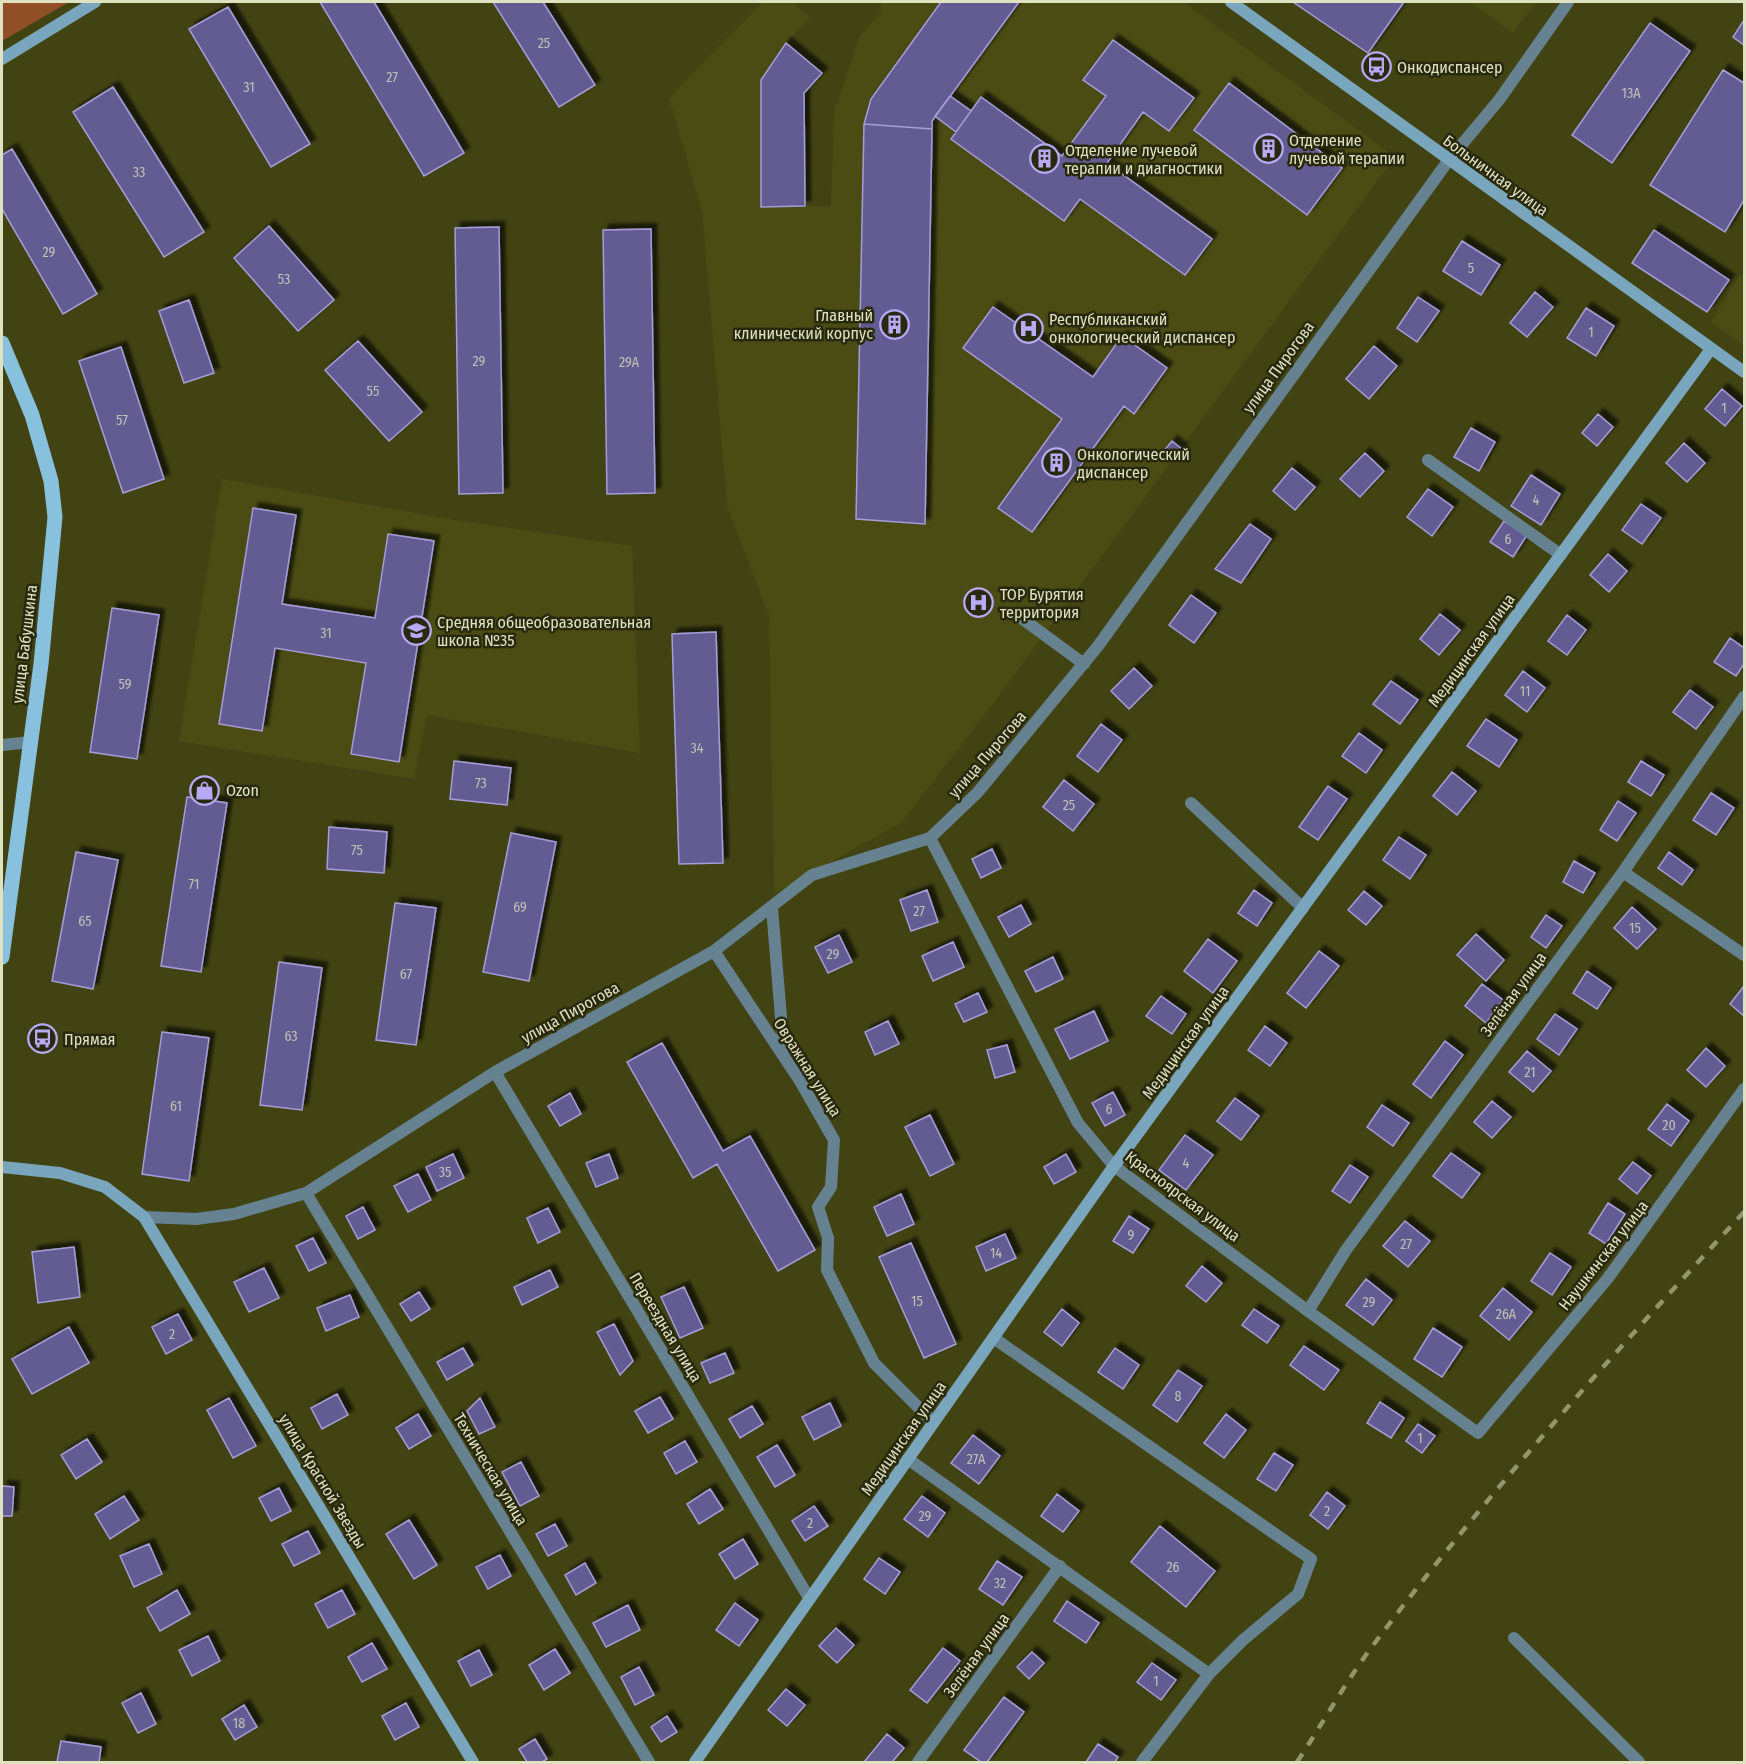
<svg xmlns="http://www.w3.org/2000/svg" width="1746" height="1764" viewBox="0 0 1746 1764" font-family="'Fira Sans Condensed',sans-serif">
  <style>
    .built { fill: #4b4c13 }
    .green { fill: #904f27 }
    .building { fill: #645b92; stroke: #a59dd9; stroke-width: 1.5; filter: url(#shadow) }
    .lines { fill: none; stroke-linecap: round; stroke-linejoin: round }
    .street { stroke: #668290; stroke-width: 12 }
    .secondary { stroke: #79a6bc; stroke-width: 12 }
    .primary { stroke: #87c1de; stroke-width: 15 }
    .rail { stroke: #93956c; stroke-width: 4.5; stroke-dasharray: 10 10; stroke-linecap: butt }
    .labels { text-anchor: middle; stroke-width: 5; stroke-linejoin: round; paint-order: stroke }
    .number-label { font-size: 14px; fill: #c0c0b5 }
    .poi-label { font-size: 16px; fill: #dfe2c1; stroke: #28290e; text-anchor: start }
    .street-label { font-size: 16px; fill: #dfe2c1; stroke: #28290e }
  </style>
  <defs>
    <filter id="shadow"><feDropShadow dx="5.5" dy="-5.5" stdDeviation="1.5" flood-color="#0009"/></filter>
  </defs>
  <rect width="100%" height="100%" fill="#424312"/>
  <path class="built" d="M763,2H792L810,18L786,43L761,80L762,207L831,206L834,112L860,36L881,12V2H1183L1395,157L999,696L902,822L774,894L769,616L727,505L702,211L669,98Z
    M1470,2H1536L1513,33Z
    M1744,274V345L1711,322L1739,276Z
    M222,479L449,519L632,546L640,753L427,715L414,779L179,741Z"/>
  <path class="green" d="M2,2H69L2,41Z"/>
  <path class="building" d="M320,2H374L464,153L424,176Z
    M493,2H543L595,85L559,107Z
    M941,2H1019L932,121V129L864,124L871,99Z
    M1293,2H1404L1368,53Z
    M228,7L310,144L271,167L189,29Z
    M1744,20V45L1733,37Z
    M1650,23L1690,51L1612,163L1572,135Z
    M1113,40L1194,98L1169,131L1143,112L1107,163L1212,239L1185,275L1080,199L1064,221L951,139L981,97L1062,156L1106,96L1083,80Z
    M786,43L822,73L804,93L805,206L761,207V80Z
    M1723,70L1744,83V200L1725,232L1650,185Z
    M1229,83L1342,168L1307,215L1194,130Z
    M113,87L204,232L164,257L73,112Z
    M950,96L971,111L956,132L935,116Z
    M864,124L932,129L925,524L856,519Z
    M12,149L97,294L63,314L2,209V155Z
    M269,226L334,300L298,331L234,258Z
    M499,227L503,493L459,494L455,228Z
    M651,229L655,493L607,494L603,230Z
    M1654,230L1729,280L1707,312L1632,263Z
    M1462,241L1500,265L1481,295L1443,271Z
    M1535,292L1553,307L1527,337L1510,323Z
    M1418,297L1439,311L1417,342L1397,328Z
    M189,300L214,373L184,383L159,311Z
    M993,307L1093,377L1122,336L1167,368L1134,414L1124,406L1032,532L998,508L1062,419L963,348Z
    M1586,308L1614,326L1596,356L1567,338Z
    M358,341L422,412L389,441L325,370Z
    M1374,346L1397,366L1369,399L1346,379Z
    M121,347L164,479L123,493L79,361Z
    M1722,389L1742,406L1725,426L1705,409Z
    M1598,414L1613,427L1597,446L1582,433Z
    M1471,428L1495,442L1479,471L1454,457Z
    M1172,441L1182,449L1173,459L1164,451Z
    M1684,443L1705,463L1687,482L1666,463Z
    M1365,453L1384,471L1360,497L1340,479Z
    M1292,468L1315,487L1295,510L1273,491Z
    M1531,475L1560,494L1541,525L1511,506Z
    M1428,489L1453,507L1432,536L1407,517Z
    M1641,504L1661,518L1642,544L1622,530Z
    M253,508L296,515L282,604L375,618L388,534L434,541L399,762L351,754L366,663L275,648L262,731L219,724Z
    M1504,521L1527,535L1513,557L1490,542Z
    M1250,524L1271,539L1241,583L1215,569Z
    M1608,554L1627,571L1609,592L1590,575Z
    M1191,595L1216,613L1194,643L1169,625Z
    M112,608L159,615L137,759L90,752Z
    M1440,614L1460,630L1439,655L1420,639Z
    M1567,615L1586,630L1567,655L1548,641Z
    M716,632L723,863L679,864L672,634Z
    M1730,638L1744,648V664L1736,676L1714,662Z
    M1134,668L1152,686L1129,709L1111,691Z
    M1523,671L1545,688L1527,712L1505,695Z
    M1391,681L1418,700L1400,724L1373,704Z
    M1690,690L1713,707L1696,729L1673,712Z
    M1486,719L1517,740L1499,767L1467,746Z
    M1101,724L1122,740L1098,772L1077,756Z
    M1359,733L1382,750L1366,773L1342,756Z
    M454,761L511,768L507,805L450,799Z
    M1641,761L1664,775L1651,796L1628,782Z
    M1452,772L1476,791L1457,815L1433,796Z
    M1064,780L1094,804L1073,831L1043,807Z
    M1328,786L1347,799L1318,840L1299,827Z
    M1711,793L1734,808L1716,835L1693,820Z
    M187,797L227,803L201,972L161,966Z
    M1618,801L1636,813L1617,841L1600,830Z
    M329,827L387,832L384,873L327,869Z
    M511,833L556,842L529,981L483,972Z
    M1399,837L1426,855L1410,879L1383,860Z
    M992,849L1001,868L981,878L972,859Z
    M76,852L118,860L93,989L52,981Z
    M1669,852L1693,870L1682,885L1658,868Z
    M1574,861L1595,873L1583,893L1563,882Z
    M927,890L938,922L911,931L900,900Z
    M1254,890L1272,903L1257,926L1238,913Z
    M1364,891L1382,906L1366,925L1348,910Z
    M395,903L436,908L416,1045L376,1040Z
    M1021,905L1031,924L1009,937L998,917Z
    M1632,907L1656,929L1637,949L1614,928Z
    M1546,915L1562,926L1546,948L1531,937Z
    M1476,934L1504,960L1486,981L1457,955Z
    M839,935L852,962L828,973L815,947Z
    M1208,939L1237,961L1213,993L1184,971Z
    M953,942L964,967L933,981L922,956Z
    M1319,951L1339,966L1306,1008L1287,993Z
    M1053,957L1063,979L1036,992L1025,971Z
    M279,962L322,968L302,1110L260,1105Z
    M1587,971L1611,988L1597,1009L1573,993Z
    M1482,984L1503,1000L1486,1023L1465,1006Z
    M1744,986V1016L1730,1004Z
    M978,993L987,1012L964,1022L955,1004Z
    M1161,996L1186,1014L1172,1034L1146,1016Z
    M1094,1011L1108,1041L1070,1059L1055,1029Z
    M1555,1014L1577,1029L1559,1055L1537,1039Z
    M888,1021L899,1044L875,1055L865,1032Z
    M1265,1026L1287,1043L1270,1066L1248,1050Z
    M162,1032L209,1038L189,1181L142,1174Z
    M1445,1041L1463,1055L1431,1098L1413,1084Z
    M662,1043L723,1151L750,1136L815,1250L778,1271L717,1164L693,1178L627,1062Z
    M1007,1045L1015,1072L995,1078L987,1050Z
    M1706,1048L1725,1066L1706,1087L1687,1070Z
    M1527,1051L1551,1071L1533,1092L1509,1072Z
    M1113,1092L1125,1115L1105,1126L1092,1103Z
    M570,1093L581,1114L560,1126L548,1106Z
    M1235,1098L1259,1116L1241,1140L1217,1121Z
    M1492,1101L1511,1117L1492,1138L1474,1122Z
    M1667,1104L1689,1121L1671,1146L1648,1129Z
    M1382,1105L1409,1123L1393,1146L1367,1127Z
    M930,1115L954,1164L930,1176L905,1127Z
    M1185,1135L1213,1155L1186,1190L1159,1170Z
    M1451,1153L1480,1174L1462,1198L1433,1176Z
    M453,1154L464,1178L437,1191L426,1167Z
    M609,1154L618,1178L596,1187L586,1163Z
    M1066,1154L1076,1172L1054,1184L1044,1167Z
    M1633,1162L1651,1176L1637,1194L1619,1179Z
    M1350,1165L1368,1177L1350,1203L1332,1191Z
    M418,1174L431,1200L408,1212L394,1186Z
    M901,1194L914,1224L887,1236L874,1207Z
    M1608,1203L1625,1214L1606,1244L1589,1233Z
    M363,1207L375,1230L358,1239L346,1216Z
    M548,1208L560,1232L538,1243L527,1218Z
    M1129,1216L1149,1229L1133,1253L1113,1241Z
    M1405,1221L1430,1241L1408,1267L1383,1246Z
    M1005,1234L1016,1258L986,1271L976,1247Z
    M313,1238L326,1263L309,1271L296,1246Z
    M911,1243L956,1344L924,1358L879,1257Z
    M74,1247L80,1297L38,1303L32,1252Z
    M1550,1253L1571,1267L1552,1295L1531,1281Z
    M1202,1266L1222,1283L1206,1302L1186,1286Z
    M264,1268L279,1298L249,1312L234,1282Z
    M550,1270L558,1287L522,1305L514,1287Z
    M1366,1279L1392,1300L1373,1325L1346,1305Z
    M684,1287L703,1328L680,1338L661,1297Z
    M1503,1288L1532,1312L1509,1340L1480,1316Z
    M419,1292L430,1309L411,1321L400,1304Z
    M350,1295L359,1317L326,1331L317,1308Z
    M1062,1309L1079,1323L1062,1346L1044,1332Z
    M1254,1309L1279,1326L1267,1343L1242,1325Z
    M178,1314L192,1340L166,1354L152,1327Z
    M614,1324L633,1361L620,1375L597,1332Z
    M69,1327L89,1363L32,1394L12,1359Z
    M1433,1328L1462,1347L1442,1377L1414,1359Z
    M1304,1346L1339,1370L1324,1390L1290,1365Z
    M463,1348L473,1365L447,1380L437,1362Z
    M1115,1348L1139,1365L1123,1389L1098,1372Z
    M725,1353L734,1373L710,1383L701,1363Z
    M1178,1370L1202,1386L1177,1422L1153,1405Z
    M337,1394L348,1415L322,1429L311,1408Z
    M660,1397L673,1419L648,1433L635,1411Z
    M229,1398L256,1446L233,1458L207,1410Z
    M480,1398L495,1427L479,1434L467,1411Z
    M1380,1402L1404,1418L1391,1438L1367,1423Z
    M830,1403L841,1426L814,1440L802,1417Z
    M752,1406L763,1424L740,1438L729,1419Z
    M418,1414L431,1436L409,1449L396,1428Z
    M1226,1414L1246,1430L1224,1458L1204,1443Z
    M1418,1424L1435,1436L1422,1453L1406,1441Z
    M973,1435L1000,1456L979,1484L951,1463Z
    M87,1439L102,1462L76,1479L61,1455Z
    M685,1441L697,1462L676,1474L664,1453Z
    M777,1445L795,1475L775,1487L757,1457Z
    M1274,1453L1293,1465L1276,1491L1257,1479Z
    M521,1462L539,1496L520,1506L502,1472Z
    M2,1486L14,1487L12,1516H2Z
    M279,1488L291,1511L271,1521L259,1498Z
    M710,1489L723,1509L699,1524L687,1504Z
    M1327,1492L1345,1506L1328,1529L1310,1515Z
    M1057,1494L1079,1511L1063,1532L1041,1516Z
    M124,1496L139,1520L110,1539L95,1514Z
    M922,1496L945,1513L928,1537L904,1519Z
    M814,1506L828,1526L805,1541L792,1521Z
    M409,1520L437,1565L414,1579L386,1534Z
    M555,1524L567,1546L548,1556L536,1534Z
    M1160,1526L1215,1571L1186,1607L1131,1562Z
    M308,1531L320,1553L294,1566L282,1544Z
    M743,1539L758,1564L735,1579L719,1554Z
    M149,1544L162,1574L134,1587L120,1556Z
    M500,1555L511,1576L488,1589L476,1567Z
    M879,1558L900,1572L885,1594L864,1579Z
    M997,1561L1022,1577L1003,1605L979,1589Z
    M585,1563L596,1583L576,1595L565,1575Z
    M177,1590L190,1614L160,1631L147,1608Z
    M342,1590L355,1614L328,1628L315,1604Z
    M1067,1601L1099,1623L1086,1643L1054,1621Z
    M735,1603L758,1620L739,1646L716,1630Z
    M628,1605L640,1630L606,1647L593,1623Z
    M836,1628L854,1645L837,1663L819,1646Z
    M208,1636L220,1661L192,1676L179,1650Z
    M372,1643L387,1669L362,1682L348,1657Z
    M943,1648L960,1661L927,1703L910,1690Z
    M555,1649L570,1673L544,1690L529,1665Z
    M479,1650L492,1675L471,1686L458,1661Z
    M1032,1652L1044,1663L1029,1679L1017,1667Z
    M1152,1663L1176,1680L1161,1700L1137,1682Z
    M639,1667L654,1695L635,1705L621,1677Z
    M786,1689L805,1705L787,1726L768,1710Z
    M141,1693L156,1724L138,1733L122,1703Z
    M1004,1697L1024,1712L987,1762H981L964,1750Z
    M406,1703L419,1727L395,1740L382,1716Z
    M244,1705L257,1727L235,1740L222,1719Z
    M667,1716L677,1732L661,1742L651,1727Z
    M887,1734L904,1748L892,1762H864Z
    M535,1739L547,1759L542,1762H527L519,1749Z
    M61,1741L101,1747L99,1762H57Z
    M1098,1744L1118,1757L1115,1762H1086Z"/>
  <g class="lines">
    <path class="street" d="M1428,460L1561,555
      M1016,614L1084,664
      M2,745L31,742
      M1191,803L1303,908
      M930,838L1078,1123L1114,1166L1308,1311L1478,1433L1608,1278L1744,1089
      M1623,872L1744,955
      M772,908L784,1054
      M714,951L800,1081L834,1140L831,1187L818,1207L828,1238L827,1270L874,1363L933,1422
      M495,1072L809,1598
      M306,1193L649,1762
      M144,1217L196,1219L234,1214L306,1193L495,1072L714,951L812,875L930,838L978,792L1098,646L1448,161L1499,100L1568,2
      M1308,1311L1346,1250L1623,872L1744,697
      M995,1339L1311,1559L1298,1594L1243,1640L1209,1674L1142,1762
      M908,1459L1209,1674
      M1514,1638L1639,1762
      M918,1762L1060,1566"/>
    <path class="secondary" d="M1231,2L1744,372
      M2,59L95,2
      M2,1167L60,1173L105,1187L144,1217L473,1762
      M695,1762L1114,1166L1711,349"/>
    <path class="primary" d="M2,343L32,415L51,481L55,517L41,664L2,957"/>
    <path class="rail" d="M1297,1762C1323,1723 1346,1681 1374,1644C1488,1492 1616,1351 1744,1212"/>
  </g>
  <defs>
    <symbol id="bus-ring" viewBox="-11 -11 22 22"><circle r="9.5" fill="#28290e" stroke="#b7abf8" stroke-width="1.5"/><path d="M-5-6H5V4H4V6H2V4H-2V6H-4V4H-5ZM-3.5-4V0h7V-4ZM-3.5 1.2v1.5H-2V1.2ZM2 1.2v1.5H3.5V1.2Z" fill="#b7abf8"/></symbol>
    <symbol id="building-ring" viewBox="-11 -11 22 22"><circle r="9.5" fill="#28290e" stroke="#b7abf8" stroke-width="1.5"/><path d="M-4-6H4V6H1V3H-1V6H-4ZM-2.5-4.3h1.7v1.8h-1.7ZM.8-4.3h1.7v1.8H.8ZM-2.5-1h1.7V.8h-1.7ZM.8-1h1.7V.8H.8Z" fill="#b7abf8"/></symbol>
    <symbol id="hospital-ring" viewBox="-11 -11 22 22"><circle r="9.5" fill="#28290e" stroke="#b7abf8" stroke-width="1.5"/><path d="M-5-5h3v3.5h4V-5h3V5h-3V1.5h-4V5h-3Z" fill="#b7abf8"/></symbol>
    <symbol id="school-ring" viewBox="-11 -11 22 22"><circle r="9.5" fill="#28290e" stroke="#b7abf8" stroke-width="1.5"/><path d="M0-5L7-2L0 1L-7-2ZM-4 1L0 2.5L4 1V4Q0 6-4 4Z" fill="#b7abf8"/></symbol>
    <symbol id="shop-ring" viewBox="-11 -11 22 22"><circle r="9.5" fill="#28290e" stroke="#b7abf8" stroke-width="1.5"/><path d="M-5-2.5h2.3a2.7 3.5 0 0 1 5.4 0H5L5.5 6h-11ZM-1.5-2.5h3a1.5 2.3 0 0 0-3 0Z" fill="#b7abf8"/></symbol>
  </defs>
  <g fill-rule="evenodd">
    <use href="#bus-ring" x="1360" y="50" width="33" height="33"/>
    <use href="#building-ring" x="1252" y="132" width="33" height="33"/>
    <use href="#building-ring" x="1028" y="142" width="33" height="33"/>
    <use href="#building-ring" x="878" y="308" width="33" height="33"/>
    <use href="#hospital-ring" x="1012" y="312" width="33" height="33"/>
    <use href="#building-ring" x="1040" y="446" width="33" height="33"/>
    <use href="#hospital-ring" x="962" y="586" width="33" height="33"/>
    <use href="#school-ring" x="400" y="614" width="33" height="33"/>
    <use href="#shop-ring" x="188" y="774" width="33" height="33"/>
    <use href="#bus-ring" x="26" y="1022" width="33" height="33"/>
  </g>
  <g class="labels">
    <g class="number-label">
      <text x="544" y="48">25</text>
      <text x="392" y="82">27</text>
      <text x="249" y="92">31</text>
      <text x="1631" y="98">13А</text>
      <text x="139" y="177">33</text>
      <text x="49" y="257">29</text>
      <text x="1471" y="273">5</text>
      <text x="284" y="284">53</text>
      <text x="1591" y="337">1</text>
      <text x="479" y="366">29</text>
      <text x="629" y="367">29А</text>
      <text x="373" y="396">55</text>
      <text x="1724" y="413">1</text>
      <text x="122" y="425">57</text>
      <text x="1536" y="505">4</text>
      <text x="1508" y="544">6</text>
      <text x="326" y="638">31</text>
      <text x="125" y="689">59</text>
      <text x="1525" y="696">11</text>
      <text x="697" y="753">34</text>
      <text x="481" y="788">73</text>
      <text x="1069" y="810">25</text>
      <text x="357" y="855">75</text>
      <text x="194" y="889">71</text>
      <text x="520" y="912">69</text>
      <text x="919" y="916">27</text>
      <text x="85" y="926">65</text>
      <text x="1635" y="933">15</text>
      <text x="833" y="959">29</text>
      <text x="406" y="979">67</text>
      <text x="291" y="1041">63</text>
      <text x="1530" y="1077">21</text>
      <text x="176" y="1111">61</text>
      <text x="1109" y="1114">6</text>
      <text x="1669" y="1130">20</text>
      <text x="1186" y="1168">4</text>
      <text x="445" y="1177">35</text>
      <text x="1131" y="1240">9</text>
      <text x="1406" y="1249">27</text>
      <text x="996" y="1258">14</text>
      <text x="917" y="1306">15</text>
      <text x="1369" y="1307">29</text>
      <text x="1506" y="1319">26А</text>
      <text x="172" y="1339">2</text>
      <text x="1178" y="1401">8</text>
      <text x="1420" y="1443">1</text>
      <text x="976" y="1464">27А</text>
      <text x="1327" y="1516">2</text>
      <text x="925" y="1521">29</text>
      <text x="810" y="1528">2</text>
      <text x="1173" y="1572">26</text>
      <text x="1000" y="1588">32</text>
      <text x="1156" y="1686">1</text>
      <text x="239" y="1728">18</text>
    </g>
    <g class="poi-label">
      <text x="1397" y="73">Онкодиспансер</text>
      <text x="1289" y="146">Отделение<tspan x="1289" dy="18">лучевой терапии</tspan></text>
      <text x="1065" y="156">Отделение лучевой<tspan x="1065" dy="18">терапии и диагностики</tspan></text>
      <text x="873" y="321" text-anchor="end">Главный<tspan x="873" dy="18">клинический корпус</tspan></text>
      <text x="1049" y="325">Республиканский<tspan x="1049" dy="18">онкологический диспансер</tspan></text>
      <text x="1077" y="460">Онкологический<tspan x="1077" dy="18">диспансер</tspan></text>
      <text x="1000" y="600">ТОР Бурятия<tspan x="1000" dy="18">территория</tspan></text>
      <text x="437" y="628">Средняя общеобразовательная<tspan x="437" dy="18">школа №35</tspan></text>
      <text x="226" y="796">Ozon</text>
      <text x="64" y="1045">Прямая</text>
    </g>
    <g class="street-label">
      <text transform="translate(1496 175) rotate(36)" y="6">Больничная улица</text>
      <text transform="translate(1278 367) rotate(-54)" y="6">улица Пирогова</text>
      <text transform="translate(24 644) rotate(-83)" y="6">улица Бабушкина</text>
      <text transform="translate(1471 650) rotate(-54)" y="6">Медицинская улица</text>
      <text transform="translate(987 754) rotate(-49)" y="6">улица Пирогова</text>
      <text transform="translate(1513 994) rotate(-54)" y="6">Зелёная улица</text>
      <text transform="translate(570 1012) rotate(-29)" y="6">улица Пирогова</text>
      <text transform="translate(1185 1042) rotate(-54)" y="6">Медицинская улица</text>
      <text transform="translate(808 1067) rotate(58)" y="6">Овражная улица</text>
      <text transform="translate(1183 1196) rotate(37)" y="6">Красноярская улица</text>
      <text transform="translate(1603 1255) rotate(-52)" y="6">Наушкинская улица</text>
      <text transform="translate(666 1327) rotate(59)" y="6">Переездная улица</text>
      <text transform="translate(903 1438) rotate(-55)" y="6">Медицинская улица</text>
      <text transform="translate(491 1469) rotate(59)" y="6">Техническая улица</text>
      <text transform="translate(323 1481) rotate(59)" y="6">улица Красной Звезды</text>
      <text transform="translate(976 1655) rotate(-54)" y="6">Зелёная улица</text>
    </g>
  </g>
  <rect width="1746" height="1764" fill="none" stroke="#dfe2c1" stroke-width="6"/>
</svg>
